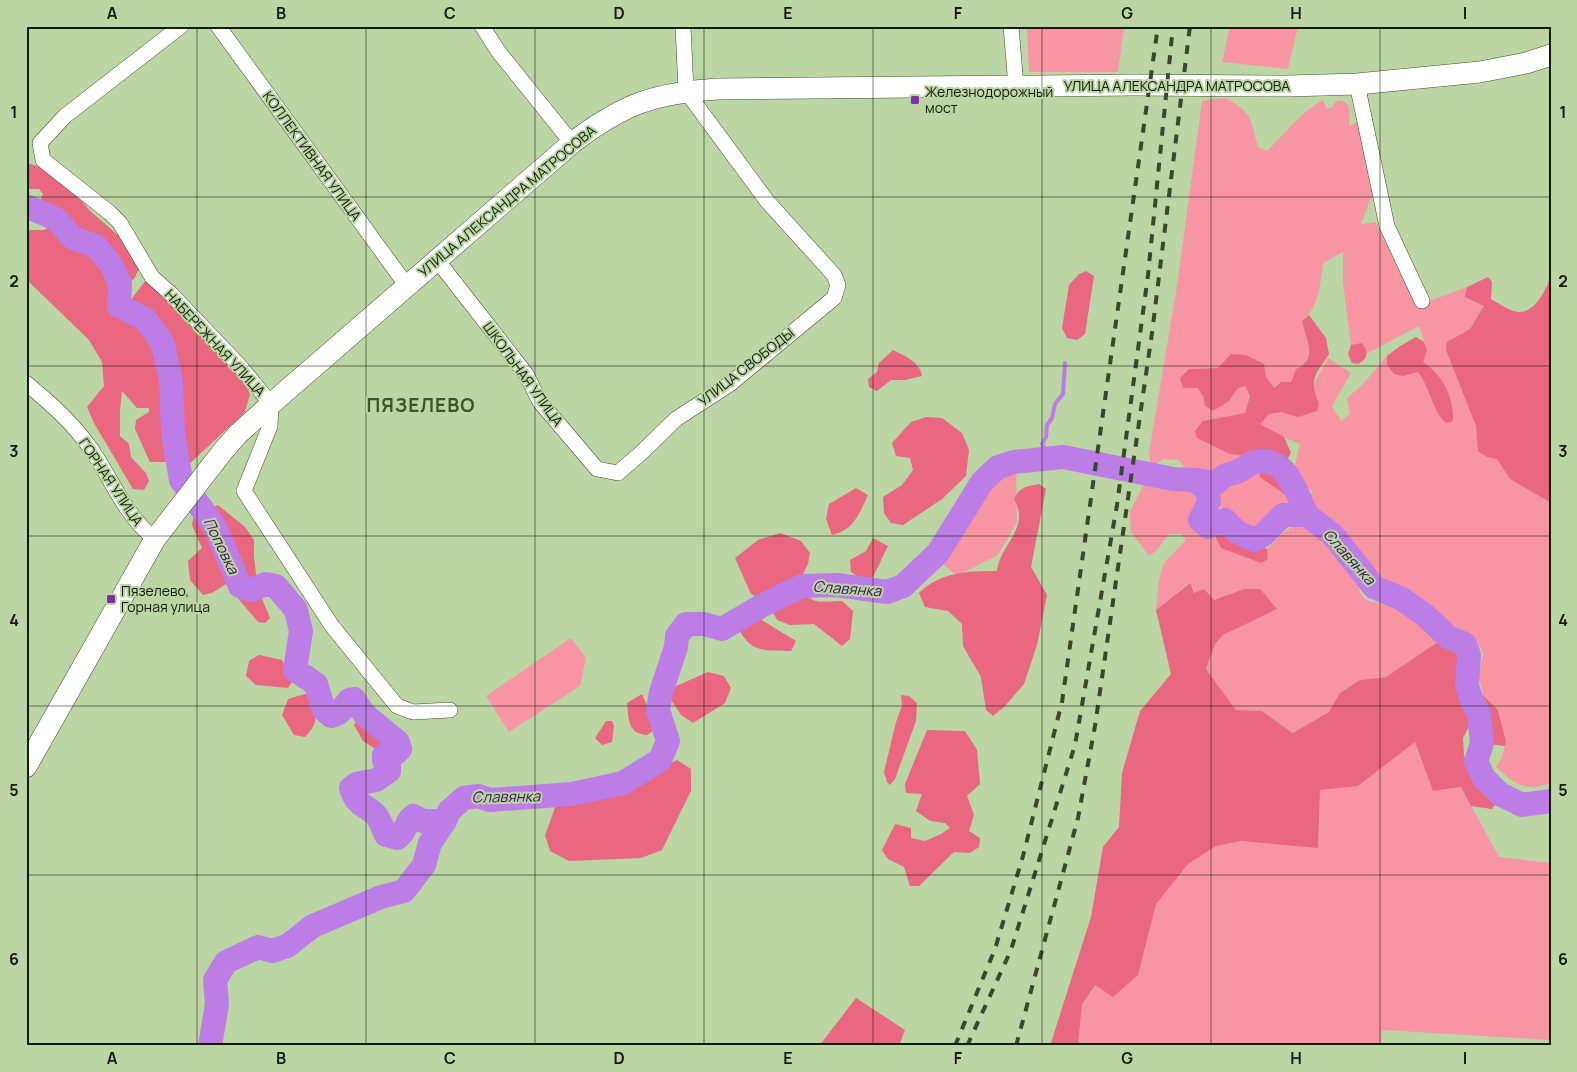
<svg xmlns="http://www.w3.org/2000/svg" width="1577" height="1072" viewBox="0 0 1577 1072" font-family="Manrope,sans-serif">
  <style>
    .green { fill: #f895a3; fill-rule: evenodd }
    .forest { fill: #e9677f }
    .lines { fill: none; stroke-linecap: round; stroke-linejoin: round }
    .stream { stroke: #bd7de7; stroke-width: 4 }
    .river { stroke: #bd7de7; stroke-width: 24 }
    .street-casing { stroke: #3d5227; stroke-width: 16 }
    .secondary-casing { stroke: #3d5227; stroke-width: 22 }
    .street { stroke: #fff; stroke-width: 15 }
    .secondary { stroke: #fff; stroke-width: 21 }
    .rail { stroke: #3a472e; stroke-width: 4; stroke-dasharray: 9 9; stroke-linecap: butt }
    .grid { fill: none; stroke: #131c0a; stroke-width: 1; stroke-opacity: 0.55 }
    .poi-dot { fill: #7b31a3; stroke: #bbd5a5; stroke-width: 2 }
    .labels { text-anchor: middle; stroke-width: 4; stroke-linejoin: round; paint-order: stroke }
    .street-label { font-size: 14px; fill: #131c0a; stroke: #bbd5a5 }
    .poi-label { font-size: 14px; fill: #131c0a; stroke: #bbd5a5; text-anchor: start }
    .water-label { font-size: 15px; font-style: italic; fill: #3b1152; stroke: #bbd5a5 }
    .district-label { font-size: 19px; font-weight: bold; letter-spacing: 1px; fill: #3e5328; stroke: #bbd5a5 }
    .neatline { fill: none; stroke: #131c0a; stroke-width: 2 }
    .grid-label { font-size: 16px; text-anchor: middle; font-weight: bold; fill: #131c0a }
  </style>
  <rect width="100%" height="100%" fill="#bbd5a5"/>
  <path class="green" d="M1027,26H1124L1118,72H1029Z
    M1230,26H1298L1288,69L1222,62Z
    M1225,98C1253,112 1250,119 1258,147L1267,151C1287,132 1299,113 1323,100L1327,109L1333,107L1335,102L1341,100C1353,104 1349,116 1349,126L1359,121L1373,193L1361,224L1376,222L1416,306L1467,287L1466,297L1485,305L1470,329L1447,342L1476,426L1477,437L1487,457L1497,458L1510,479L1551,503V783C1523,792 1517,785 1496,767L1502,757L1506,740L1498,710L1483,695L1479,677L1483,653L1474,637L1425,610L1407,595L1386,585L1368,570L1347,540L1315,511L1291,509L1277,515L1262,531L1253,532L1240,527L1218,504L1211,480L1186,470L1179,460L1164,459L1151,467L1149,453L1177,286L1202,101ZM1343,252V282L1353,361L1419,326L1427,350L1387,365V356L1363,384L1347,398L1350,414L1341,421L1332,406L1351,373L1328,358L1298,413L1260,402L1253,425L1300,444L1293,474L1313,493L1306,496V502L1256,457L1230,454L1203,421L1245,413L1250,396L1245,386L1238,388L1229,401L1205,406L1203,396L1189,369L1218,368L1266,378L1274,388L1281,382H1291L1296,369C1319,358 1306,341 1302,321C1320,306 1320,284 1323,263Z
    M1016,467L1017,522L998,555L957,576L941,562L995,473Z
    M1145,483L1194,487L1202,494L1203,503L1194,523L1195,532L1203,538L1215,536L1221,548L1268,559L1267,549C1275,541 1286,528 1297,525C1319,521 1343,555 1353,571C1358,581 1357,591 1365,599C1372,604 1383,601 1391,604C1410,611 1425,627 1438,642L1386,677L1360,680L1340,693L1330,712L1294,733L1262,711L1236,710L1206,669L1215,644L1223,635L1276,608L1244,589L1214,600L1195,593L1189,583L1156,610L1159,579L1164,563L1186,540L1181,534H1169L1157,550L1149,556L1131,532L1130,511Z
    M571,638L586,658L580,686L509,732L486,696Z
    M1415,741L1433,791L1461,787L1499,857L1551,863V1040L1382,1030L1381,1046H1078L1082,1004L1164,885L1153,806L1318,848L1320,790L1358,786Z"/>
  <path class="forest" d="M26,163L41,167L74,191L90,211L120,237L139,269L134,279L126,282L117,281L113,288L120,308L146,328L152,327L155,320L149,312L134,307L130,301L146,280L232,361L250,394L245,412L185,468L172,469L167,462H150L135,429L136,420L149,412V408H137L122,391L120,410V436L129,444L131,457L146,473L149,481L144,490L133,489L94,423L87,407L104,386L102,362L89,340L26,279V230H44L54,224V216L39,204L43,194L39,189H26Z
    M1086,271L1094,276L1085,334L1077,340L1067,338L1062,328L1069,285L1079,274Z
    M1488,277L1492,282L1491,299C1498,303 1505,308 1513,311C1534,317 1544,292 1551,277V503L1510,479L1497,459L1487,457L1478,451L1476,426L1446,350L1447,342L1470,329L1484,306L1465,297L1467,287Z
    M1309,315L1326,338L1329,354C1316,374 1308,380 1319,403L1317,411L1298,417L1281,412L1269,414L1260,424L1284,437L1291,453L1285,463L1306,496V502L1287,496L1260,477L1256,457L1230,454L1197,438L1195,431L1203,421L1245,413L1250,396L1245,386L1238,388L1229,401L1213,411L1205,406L1203,396L1198,388H1183L1180,378L1189,369L1218,368L1231,354L1246,355L1264,364L1266,377L1274,388L1281,382H1291L1296,369C1319,358 1306,341 1302,321Z
    M1416,337L1424,342L1427,350L1423,362C1443,376 1454,397 1453,421L1446,423C1432,410 1430,387 1418,372L1403,376L1394,374L1387,365V356L1400,346Z
    M1362,343C1368,352 1369,358 1358,364L1352,363L1348,354L1351,345Z
    M893,350C905,356 920,362 922,376L905,380H891L877,391L869,387L868,379L877,372L879,363Z
    M926,417L942,418L962,433L969,450L966,476L942,499L903,525L891,523L884,513L883,497L902,485L913,470L910,458L896,456L892,443L911,422Z
    M1039,484L1046,489L1031,567L1047,595L1037,645L1024,684L1004,707L993,716L986,710L981,677L963,646L962,624L948,611L925,607L919,593C940,572 968,571 997,571C1000,544 1031,528 1014,499C1019,487 1028,486 1039,484Z
    M856,488L868,495C859,514 854,530 832,535L826,519L829,504Z
    M218,505L245,527L254,540V557L258,589L270,618L265,623L258,622L226,584L212,593L203,595L190,580L188,561L202,548L192,525L194,514Z
    M1218,525L1267,549L1268,559L1261,563L1221,548L1215,536Z
    M780,533L801,541L810,553L808,564L799,582C812,606 816,602 842,601L853,611L850,639L842,646L814,624L790,625L777,620L768,602L751,594L735,558L758,540Z
    M873,538L888,546L873,577L864,581L851,572L850,560L866,551Z
    M1190,583L1194,593L1204,589L1214,600L1244,589H1260L1277,609L1223,635L1215,644L1206,669L1236,710L1262,711L1293,733L1329,712L1340,693L1360,680L1386,677L1438,642L1460,655L1461,690L1470,710L1471,723L1463,738L1464,756L1476,777L1499,799L1492,809L1471,806L1461,787L1433,791L1415,742L1358,786L1320,790L1318,848L1241,841L1216,846L1188,864L1156,904L1138,975L1113,997L1095,985L1082,1004L1078,1046H1050L1091,917L1103,847L1119,827L1122,773L1140,711L1171,674L1156,610Z
    M752,614L796,641L791,651C764,650 752,654 738,628Z
    M259,655L282,660L292,682L288,688L256,685L246,676L249,661Z
    M708,672L724,676L731,688L725,703L693,723L681,715L669,697L676,686Z
    M308,693C316,712 321,721 305,737L294,735L282,715L288,699Z
    M642,694L657,728L647,735C627,733 629,719 627,703Z
    M901,695L909,696L917,703L916,721L895,779L890,785L887,782L884,772L896,722L902,706Z
    M1483,695L1498,710L1506,741L1505,746L1489,744Z
    M370,711L384,723L393,741L390,748L382,753L363,741L354,725L358,717Z
    M606,721H612L614,726L612,742L602,745L595,738Z
    M927,730L965,731L977,750L980,784L967,796L974,815L969,831L980,838L979,847L970,853L954,852L919,886H910L904,867L888,859L882,850L895,824L911,828V838L925,841L941,834L950,828L945,823L930,821L916,811L922,794L906,793L905,784Z
    M677,760L691,769V791L662,850L641,858L569,861L550,851L545,835L556,805L621,790Z
    M856,998L905,1030L899,1046H819Z"/>
  <g class="lines">
    <path class="stream" d="M1049,459L1042,444L1046,437L1047,425L1052,418L1055,404L1063,394L1065,363"/>
    <path class="river" d="M26,206L56,219L73,238L96,246L110,263L120,283L119,306L145,319L162,342L171,379L173,433L181,480L215,527L240,586L251,590L266,584L276,586L296,610L301,631L295,670L316,684L324,710L331,716L339,713L349,700L354,699L365,715L398,742L400,749L396,753L384,755V760L389,765V771L376,780L356,784L351,788C357,807 363,803 375,814C380,819 383,829 386,835L397,838C408,830 404,824 413,816L423,821H445
      M1194,480L1216,483C1227,472 1226,476 1239,471C1244,469 1247,465 1252,463C1286,452 1296,492 1307,515
      M210,1046L217,1004L215,980L226,962L258,947L272,951L287,946L313,926L381,897L404,891L424,865L430,843L445,821L449,811L464,798L478,796L490,800L572,794L623,783L660,760L668,741L658,710L661,692L676,647L677,636L686,624H704L722,629L761,606L802,586L837,585L887,592L903,586L938,553L982,482L998,467L1014,462L1063,457L1173,479L1194,480L1207,490L1209,502L1200,520L1208,527L1225,520L1237,532L1254,540L1263,535L1283,515H1307L1333,535L1374,587L1402,599L1426,616L1448,637L1465,644L1469,655L1467,686L1472,701L1479,713L1482,743L1476,762L1484,778L1500,794L1522,805L1551,801"/>
    <defs>
      <path id="street" d="M181,26L65,116L40,143L43,160L110,213L120,223L152,277L170,293L239,365L271,404L270,426L244,491L332,626L397,706L413,712L450,710
        M218,26L407,286
        M482,26L498,51L572,143
        M1011,26L1016,87
        M1357,84L1387,226L1422,301
        M437,260L526,374L540,402L597,469L618,473L641,453L676,419L730,384L834,298L838,285L834,275L767,201L686,91L683,26
        M26,383C50,403 73,423 91,449C112,479 125,516 155,539"/>
      <path id="secondary" d="M26,767L155,539L223,451L238,434L271,404L572,143C623,104 654,93 718,89L1134,85L1289,86L1357,84L1480,72L1526,63L1551,55"/>
    </defs>
    <use href="#street" class="street-casing"/>
    <use href="#secondary" class="secondary-casing"/>
    <use href="#street" class="street"/>
    <use href="#secondary" class="secondary"/>
    <path class="rail" d="M955,1046L995,949L1023,856L1062,702L1158,26
      M967,1046L1011,950L1075,745L1117,505L1148,275L1173,26
      M1016,1046L1078,818L1095,726L1152,333L1190,26"/>
  </g>
  <path class="grid" d="M197,26V1046M366,26V1046M535,26V1046M704,26V1046M873,26V1046M1042,26V1046M1211,26V1046M1380,26V1046M26,197H1551M26,366H1551M26,536H1551M26,706H1551M26,875H1551"/>
  <g class="poi-dot">
    <rect x="910" y="95" width="10" height="10" rx="2.5"/>
    <rect x="106" y="594" width="10" height="10" rx="2.5"/>
  </g>
  <g class="labels">
    <g class="street-label">
      <text x="1177" y="91">УЛИЦА АЛЕКСАНДРА МАТРОСОВА</text>
      <text transform="translate(312 156) rotate(54)" y="5">КОЛЛЕКТИВНАЯ УЛИЦА</text>
      <text transform="translate(507 201) rotate(-40)" y="5">УЛИЦА АЛЕКСАНДРА МАТРОСОВА</text>
      <text transform="translate(215 343) rotate(47)" y="5">НАБЕРЕЖНАЯ УЛИЦА</text>
      <text transform="translate(746 367) rotate(-38)" y="5">УЛИЦА СВОБОДЫ</text>
      <text transform="translate(523 374) rotate(54)" y="5">ШКОЛЬНАЯ УЛИЦА</text>
      <text transform="translate(111 482) rotate(56)" y="5">ГОРНАЯ УЛИЦА</text>
    </g>
    <g class="poi-label">
      <text x="925" y="97">Железнодорожный<tspan x="925" dy="16">мост</tspan></text>
      <text x="121" y="596">Пязелево,<tspan x="121" dy="16">Горная улица</tspan></text>
    </g>
    <g class="water-label">
      <text transform="translate(221 546) rotate(64)" y="5">Поповка</text>
      <text transform="translate(1349 557) rotate(48)" y="5">Славянка</text>
      <text transform="translate(847 589) rotate(4)" y="5">Славянка</text>
      <text transform="translate(506 797) rotate(-1)" y="5">Славянка</text>
    </g>
    <g class="district-label">
      <text x="421" y="412">ПЯЗЕЛЕВО</text>
    </g>
  </g>
  <rect width="1577" height="1072" fill="none" stroke="#bbd5a5" stroke-width="55"/>
  <rect x="28" y="28" width="1522" height="1016" class="neatline"/>
  <g class="grid-label">
    <text x="112" y="19">A</text>
    <text x="281" y="19">B</text>
    <text x="450" y="19">C</text>
    <text x="619" y="19">D</text>
    <text x="788" y="19">E</text>
    <text x="958" y="19">F</text>
    <text x="1127" y="19">G</text>
    <text x="1296" y="19">H</text>
    <text x="1465" y="19">I</text>
    <text x="14" y="118">1</text>
    <text x="1563" y="118">1</text>
    <text x="14" y="287">2</text>
    <text x="1563" y="287">2</text>
    <text x="14" y="457">3</text>
    <text x="1563" y="457">3</text>
    <text x="14" y="626">4</text>
    <text x="1563" y="626">4</text>
    <text x="14" y="796">5</text>
    <text x="1563" y="796">5</text>
    <text x="14" y="965">6</text>
    <text x="1563" y="965">6</text>
    <text x="112" y="1064">A</text>
    <text x="281" y="1064">B</text>
    <text x="450" y="1064">C</text>
    <text x="619" y="1064">D</text>
    <text x="788" y="1064">E</text>
    <text x="958" y="1064">F</text>
    <text x="1127" y="1064">G</text>
    <text x="1296" y="1064">H</text>
    <text x="1465" y="1064">I</text>
  </g>
</svg>
